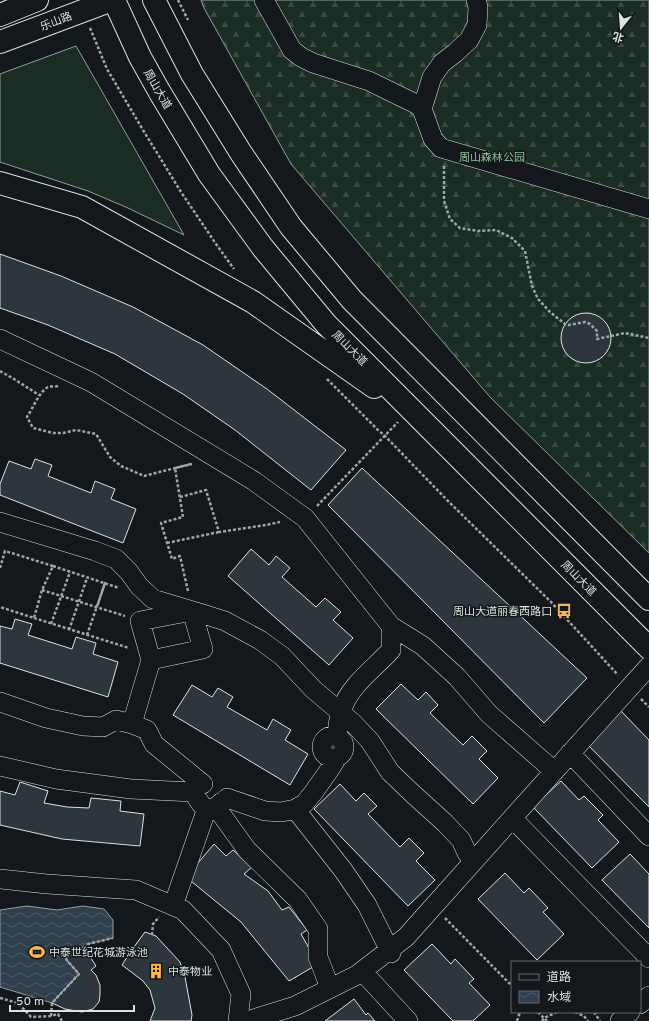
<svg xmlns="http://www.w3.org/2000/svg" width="649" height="1021" viewBox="0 0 649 1021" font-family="Overpass,'Noto Sans SC',sans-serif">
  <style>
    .grass { fill: #1a2d24; stroke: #939e99 }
    .forest { fill: url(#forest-firs); stroke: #939e99 }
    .water { fill: url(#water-waves); stroke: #939e99 }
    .building { fill: #2c363c; stroke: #d8e6dc }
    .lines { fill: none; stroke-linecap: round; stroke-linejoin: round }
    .minor-casing { stroke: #d8e6dc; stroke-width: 20 }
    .major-casing { stroke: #d8e6dc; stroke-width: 24 }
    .path { stroke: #9da8a2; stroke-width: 2.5; stroke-dasharray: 3 2; stroke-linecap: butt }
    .minor { stroke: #14181c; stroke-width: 19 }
    .major { stroke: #14181c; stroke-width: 22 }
    .labels { text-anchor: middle; stroke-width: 3; stroke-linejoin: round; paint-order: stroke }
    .street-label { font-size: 11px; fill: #d8e6dc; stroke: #14181c }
    .park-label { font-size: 11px; fill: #8ac095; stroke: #14181c }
    .poi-label { font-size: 11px; fill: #d8e6dc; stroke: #14181c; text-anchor: start }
  </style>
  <defs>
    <pattern id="forest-firs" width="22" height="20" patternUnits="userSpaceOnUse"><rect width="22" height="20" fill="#1a2d24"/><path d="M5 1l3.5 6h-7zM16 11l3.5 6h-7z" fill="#3b4b43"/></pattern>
    <pattern id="water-waves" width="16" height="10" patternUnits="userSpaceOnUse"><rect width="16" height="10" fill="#2f3f4d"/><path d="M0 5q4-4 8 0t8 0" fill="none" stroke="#4c5b66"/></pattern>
  </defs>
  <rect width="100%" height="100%" fill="#14181c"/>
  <path class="grass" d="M76,46L184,235L128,208L88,191L0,162V74Z"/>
  <path class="forest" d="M201,0H649V553L490,397L291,164L204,8Z"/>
  <path class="water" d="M27,906L57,910L83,906L104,909L113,920V938L88,944L65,958L79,974L52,1003L0,987V910Z"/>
  <path class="building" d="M0,254L61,276L133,307L203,345L267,389L346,450L311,490L235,430L183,394L115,354L48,325L0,308Z
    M561 338a25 25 0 1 1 50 0a25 25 0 1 1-50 0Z
    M35,459L52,465L48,476L91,493L95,481L115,489L111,499L136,509L123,543L0,495V484L9,461L31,469Z
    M362,468L587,678L544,723L328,505Z
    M251,549L269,565L276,556L290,568L282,577L316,607L325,598L341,612L333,620L353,638L329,665L228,576Z
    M15,619L32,624L28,635L72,649L76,637L96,643L93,654L118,662L108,697L0,663V626L12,629Z
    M401,684L418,700L426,692L438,705L430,713L463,745L472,736L487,751L479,759L498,778L473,804L376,709Z
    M192,685L212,697L218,688L233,697L227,707L267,730L273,719L291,730L285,740L308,754L290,785L173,715Z
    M618,708L649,740V807L585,742Z
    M561,781L579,800L584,796L603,815L598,820L619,842L592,868L533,807Z
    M20,782L48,791L44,803L67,807L89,808L91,798L121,801L120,811L144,814L140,846L62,839L0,825V791L15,795Z
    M340,784L356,801L364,793L377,806L368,814L400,847L409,838L424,853L416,861L435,880L408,906L314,809Z
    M214,844L226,856L233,850L252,867L244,874L268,891L282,910L289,907L307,930L301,934L318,964L289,981L241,922L186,877Z
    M630,854L649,874V928L602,880Z
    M505,873L524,893L529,888L548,908L543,912L564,934L537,960L478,899Z
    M145,932L156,936L180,962L185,977L192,1015L191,1021H150L155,1008L150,990L143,981L122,965L131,951Z
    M432,944L451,964L455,959L474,979L469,983L490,1005L473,1021H453L404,970Z
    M84,947L96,966L91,970L96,975L100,985V995L99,1002L93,1009L82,1012L65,1009L52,1003L79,974L65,958Z
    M354,999L366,1015L368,1013L375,1021H325Z"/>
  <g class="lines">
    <defs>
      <path id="minor" d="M264,0L292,50L301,57L313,63L369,81L416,104L422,109L433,139L441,148L649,209
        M422,109L432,77L442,63L455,53L469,40L477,25L478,7L476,0
        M0,339L91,382L254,481L305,518L391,626L423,646L457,677L489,714L554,771
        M0,522L95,551L116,559L129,572L139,586L153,599L203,614L225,621L260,640L282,656L313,689L353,723L370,741L390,772L413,794L445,823L461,840L467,853L474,861
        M151,660L140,621L192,611L203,649L151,660L132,724L147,730L154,744L203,784
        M0,702L46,718L83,726L103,727L116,720L132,724
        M322 747a11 11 0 1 1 22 0a11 11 0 1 1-22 0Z
        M337,736C338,727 338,717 342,709C350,685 375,668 391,650V626
        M570,753L649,836
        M0,766L56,779L131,789L193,792C199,800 203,815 217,806C219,805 220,803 222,802C222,801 227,799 227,798L265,811L282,812L295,809L304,804L313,793L330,769L335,761V758
        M216,807L247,850L298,900L318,929V957L330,988
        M295,809L343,870L367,905L391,953
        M512,818L649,958
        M0,879L47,884L136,890L183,910L221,950L241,994L238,1021
        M173,906L207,808
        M362,971L408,1021
        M640,1004L649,996
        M247,1021L295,1006L357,975L406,937L532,796L649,666
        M620,1021L630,1012"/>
      <path id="major" d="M114,0L140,57L159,91L209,174L263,248L326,324L649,648
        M154,0L192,74L241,153L291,227L352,300L649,599
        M0,15L37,0
        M0,42L112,0
        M0,183L82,207L253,302L374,387"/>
    </defs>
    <use href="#minor" class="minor-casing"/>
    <use href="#major" class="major-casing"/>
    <path class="path" d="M178,0L188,20
      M90,28L107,69L143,130L181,192L216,244L234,269
      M444,166V201L450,219L460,228L478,231L496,230L512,238L525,251L532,286L538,299L550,312L565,324L569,325L585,322L590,324L597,331V339L625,333L649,338
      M0,371L14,379L39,395
      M327,379L378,430L385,436L448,501L551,602L618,675
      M58,386C55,387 51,386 48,387C39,392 33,408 27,417L33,428L53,433H63L76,430L96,434L110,457L121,466L144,476L191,464
      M180,497L206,490L219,532L266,525L280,522
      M317,506L398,422
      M167,543L219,532
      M53,566L119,588
      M0,568L5,551L53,566L42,590L34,618L0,607
      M42,590L125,616
      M188,591L180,556L172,559L161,523L183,517L175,468L192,464
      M34,618L129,648
      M51,624L70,572
      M69,630L87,578
      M87,635L105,583L97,607
      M641,699L649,707
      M445,918L512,986
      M152,935L153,924L159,917
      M0,998L18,1003L31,1017L51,1016L58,1014L62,1021
      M538,1012L547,1021
      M575,1012L584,1016L588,1021
      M594,1012L600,1021
      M51,1016L52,1003L79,974L65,958L88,944L113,938
      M517,1021L520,1012
      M542,1021L544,1018L557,1012"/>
    <use href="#minor" class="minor"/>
    <use href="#major" class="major"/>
  </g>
  <defs>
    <symbol id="bus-bare" viewBox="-9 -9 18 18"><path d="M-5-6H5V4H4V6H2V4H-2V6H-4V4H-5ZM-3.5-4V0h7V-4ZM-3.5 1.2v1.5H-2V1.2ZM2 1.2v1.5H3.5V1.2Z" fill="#ffb74d" stroke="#14181c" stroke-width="2.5" paint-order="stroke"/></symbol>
    <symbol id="stadium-bare" viewBox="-9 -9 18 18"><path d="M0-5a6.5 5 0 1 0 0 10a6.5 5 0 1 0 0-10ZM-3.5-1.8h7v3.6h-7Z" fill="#ffb74d" stroke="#14181c" stroke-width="2.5" paint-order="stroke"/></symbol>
    <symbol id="building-bare" viewBox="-9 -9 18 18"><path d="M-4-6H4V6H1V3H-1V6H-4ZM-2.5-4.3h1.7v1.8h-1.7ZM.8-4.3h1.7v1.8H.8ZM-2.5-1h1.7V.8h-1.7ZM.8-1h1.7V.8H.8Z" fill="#ffb74d" stroke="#14181c" stroke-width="2.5" paint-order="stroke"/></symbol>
  </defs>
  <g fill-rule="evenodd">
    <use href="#bus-bare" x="553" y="600" width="22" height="22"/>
    <use href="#stadium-bare" x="26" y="941" width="22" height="22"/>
    <use href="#building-bare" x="145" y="960" width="22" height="22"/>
  </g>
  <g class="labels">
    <g class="street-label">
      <text transform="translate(56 21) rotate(-21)" y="4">乐山路</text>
      <text transform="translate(158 89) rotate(60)" y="4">周山大道</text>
      <text transform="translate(350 348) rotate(45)" y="4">周山大道</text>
      <text transform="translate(579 578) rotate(45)" y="4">周山大道</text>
    </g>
    <g class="park-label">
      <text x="492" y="161">周山森林公园</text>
    </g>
    <g class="poi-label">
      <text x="552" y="615" text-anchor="end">周山大道丽春西路口</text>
      <text x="49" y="956">中泰世纪花城游泳池</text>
      <text x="168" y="975">中泰物业</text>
    </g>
  </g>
  <rect x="511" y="961" width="130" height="52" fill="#14181c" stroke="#626a69"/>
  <rect x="519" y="974" width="20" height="6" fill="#14181c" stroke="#626a69"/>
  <text x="547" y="981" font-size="12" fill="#d8e6dc">道路</text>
  <rect x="519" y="991" width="20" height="12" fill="url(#water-waves)" stroke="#626a69"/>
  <text x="547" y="1001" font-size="12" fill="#d8e6dc">水域</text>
  <g transform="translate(621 28) rotate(197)" stroke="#14181c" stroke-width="3" paint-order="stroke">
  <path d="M0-3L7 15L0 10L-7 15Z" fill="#d8e6dc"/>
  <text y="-6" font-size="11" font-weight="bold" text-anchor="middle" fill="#d8e6dc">北</text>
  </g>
  <path d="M10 1005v6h124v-6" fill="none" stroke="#d8e6dc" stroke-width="2"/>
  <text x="16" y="1005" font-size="12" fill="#d8e6dc" stroke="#14181c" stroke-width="3" paint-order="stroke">50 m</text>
</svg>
